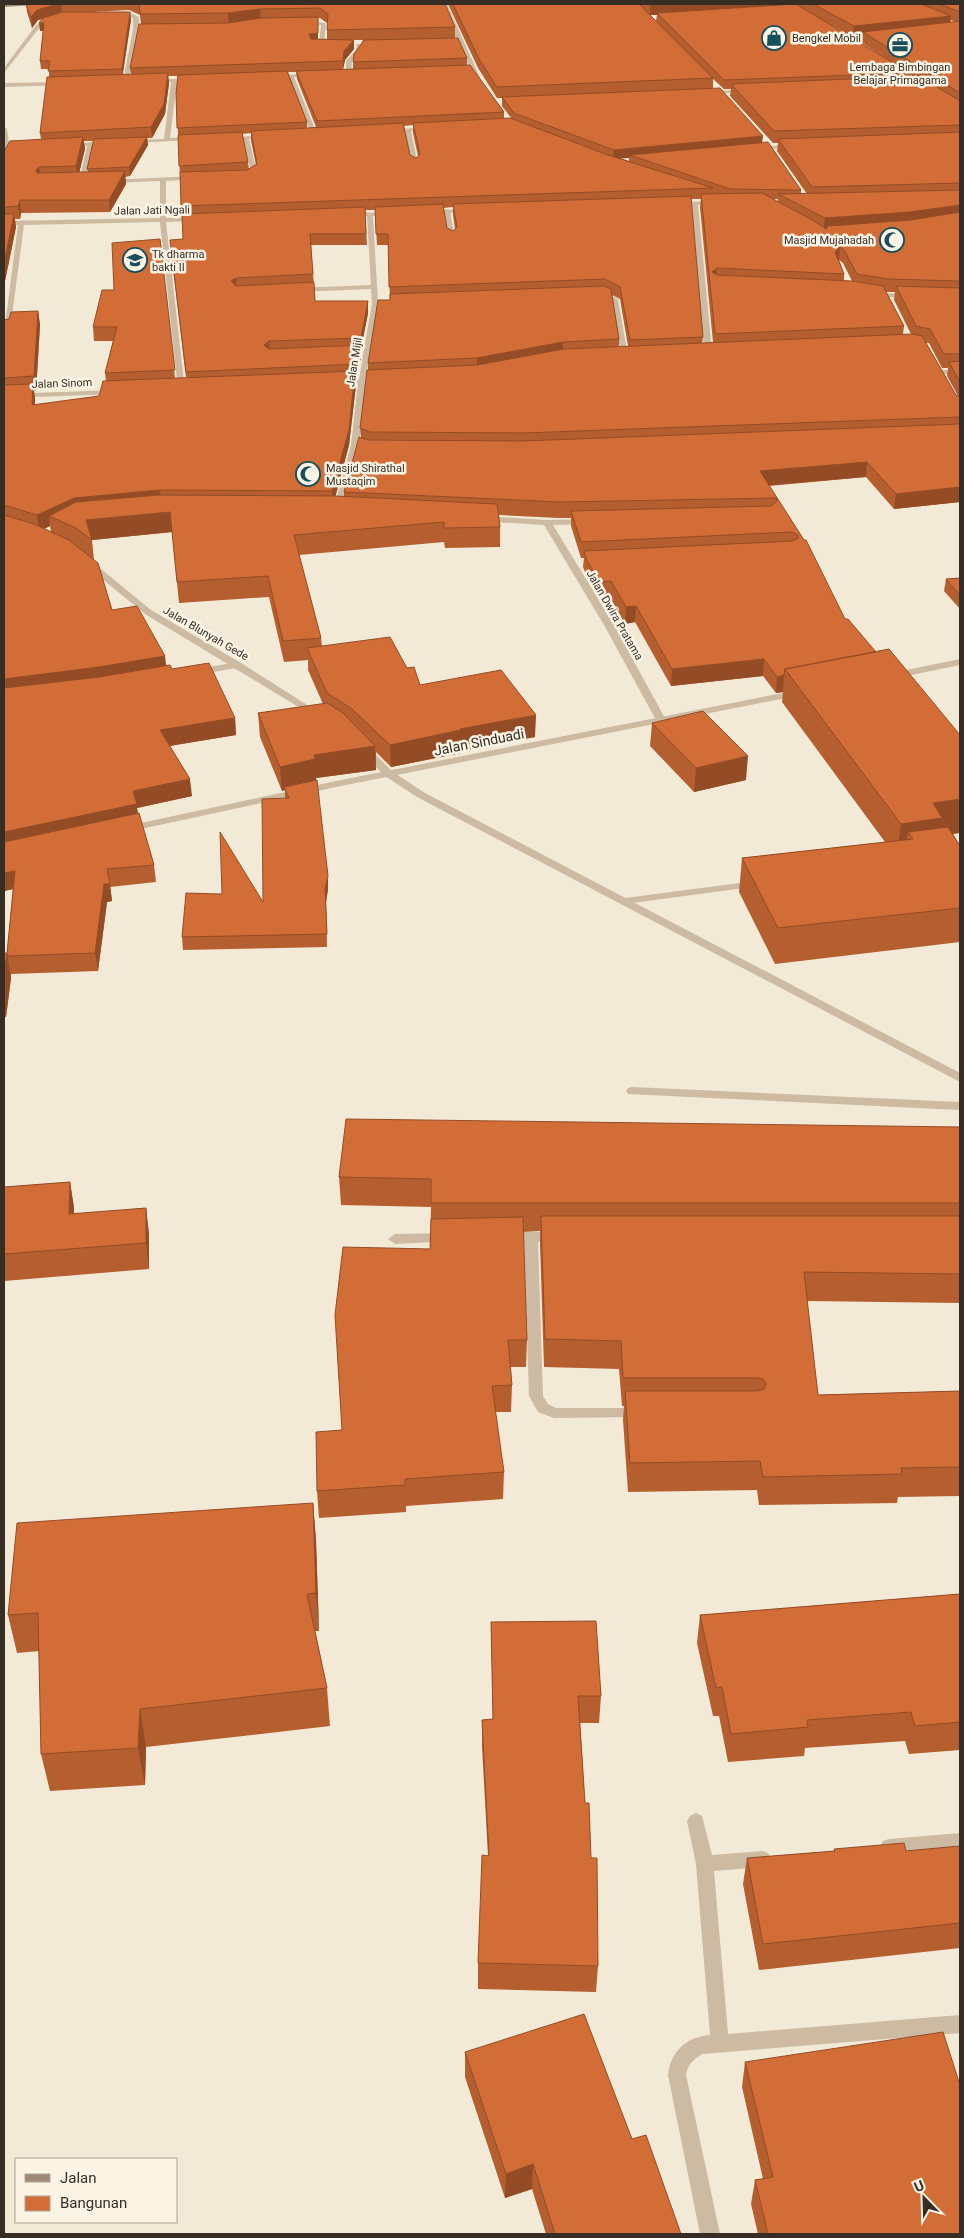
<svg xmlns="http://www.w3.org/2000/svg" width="964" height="2238" viewBox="0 0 964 2238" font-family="Roboto,sans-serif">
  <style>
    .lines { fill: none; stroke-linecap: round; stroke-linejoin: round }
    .service { fill: #ccbaa2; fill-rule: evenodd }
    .minor { fill: #ccbaa2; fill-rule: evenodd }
    .tertiary { fill: #ccbaa2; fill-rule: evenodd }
    .secondary { fill: #a08974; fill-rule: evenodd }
    .wall { fill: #b55e2f; fill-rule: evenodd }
    .shaded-wall { fill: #934c26 }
    .building { fill: #d26d37; stroke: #934c26 }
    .labels { text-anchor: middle; stroke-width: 5; stroke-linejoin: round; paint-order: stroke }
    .far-poi-label { font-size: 11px; fill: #362d25; stroke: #fbf3e4; text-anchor: start }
    .far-street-label { font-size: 11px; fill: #362d25; stroke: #fbf3e4 }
    .street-label { font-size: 14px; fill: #362d25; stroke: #fbf3e4 }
  </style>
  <rect width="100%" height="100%" fill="#f3e9d7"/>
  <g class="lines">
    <path class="service" d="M447,209L450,211L455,239L452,241L449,239L444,211Z
      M238,662L241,663V667L197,675L192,672L197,669Z
      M755,881L759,882L760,884L759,886L625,904L619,901L625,898Z"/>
    <path class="minor" d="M443,4H447L482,82L477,81L457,42Z
      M114,12H129L139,17V29L129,81L126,83L123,81L133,29V18L128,16L112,15Z
      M52,17L57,18L40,27L4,73V68L36,25Z
      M301,21L326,23L324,46L319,45L321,25L303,24Z
      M879,36L881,39L852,43L849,41Z
      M357,44H361L362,50L352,61L351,74L346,75V61L356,50Z
      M314,73L316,76L294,77L317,134L314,136L311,134L289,77L271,76Z
      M196,78L194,81H177L170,138L194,137L196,140L129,143L131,140L164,139L171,82L151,83L149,80Z
      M66,82L64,85L4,87V83Z
      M748,89L746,92L706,94L703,92Z
      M4,127L7,129L10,149L4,153Z
      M430,127L428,130L411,131L418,165L415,167L412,165L405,131L389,132L386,130Z
      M268,135L266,138L249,139L257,173L242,177V175L251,172L243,139L226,140L223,138Z
      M91,142L109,141L112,143L93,146L85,182L82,184L79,182L87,146L69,148L66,146Z
      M794,144L796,147L754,150L751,148Z
      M197,176L199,179L166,181V218L199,217L202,219L199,221L166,222L185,391L178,389L160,222L24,225L10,331L4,333L18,225H4V221L160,218V181L109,183L107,180Z
      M716,201L718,204L698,205L712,351L708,353L704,351L692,205L676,206L673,204L676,202Z
      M471,209L469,212L429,214L426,212L429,210Z
      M393,212L391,215L373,216L378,303L366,378H381L385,380L381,382L366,383L359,445L341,511L337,514L333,511L351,445L358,383L339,384L335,382L339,380L359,379L372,303L371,289L299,292L296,290L299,288L371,285L367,216L349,217L346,215L349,213Z
      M871,292L911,295L914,297L911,299L869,295V293Z
      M605,293L618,299L628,357L621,355L612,300L594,296Z
      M936,370H960V374H936Z
      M117,390H120V394L4,398V394Z
      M483,516L547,520L590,519V523L587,524L553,525L614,625L666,720L664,722L661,723L656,720L604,625L544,525L480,521L479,519Z
      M84,560H90L151,610L241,663L323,715L318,718L315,717L145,614L84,564Z
      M364,746L368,747L393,772L425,793L960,1073V1082L417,797L385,776L360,751L359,749Z
      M632,1087L960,1102V1110L628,1094L626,1091L628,1088Z
      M508,1232H555L562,1237L555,1242H538L543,1396L548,1404L556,1408H639L644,1409L646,1413L644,1417L554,1418L538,1412L529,1396L524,1242L503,1240L501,1237Z
      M448,1233L453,1235L455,1238L453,1241L395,1244L388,1239L395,1234Z
      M696,1813L702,1816L712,1855L762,1851L768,1853L771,1859L768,1865L762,1867L714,1871L728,2034L960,2015V2033L702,2054C693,2060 688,2064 686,2075L720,2234H700L668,2075C671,2051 686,2037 710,2035L696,1864L687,1821L690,1816Z
      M960,1833V1849L889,1855L883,1853L880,1847L883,1841L889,1839Z"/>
    <path class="tertiary" d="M960,659V665L892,679L887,676L892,673Z
      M798,690L801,691V695L336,787L127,832L122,829L127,826L336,781Z"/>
    <path class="secondary" d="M37,4L35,5L4,7V5Z"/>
  </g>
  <path class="wall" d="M26,4H445L455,27V38L467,58V65L504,112V118L512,119L502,106V98H497L478,68L448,4H960V502L894,509L866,477L769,486L804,540L953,834L960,846V942L775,964L739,892L742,858L885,842L782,702L783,692L776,693L763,676L671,686L635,622L625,624L610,597L599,598L587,577L583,567L584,558H581L571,526V518H559L499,515L500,527V547L445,548L444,542L299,555L321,638L322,646L407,668L420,685L535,737L461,751V753L391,767L376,752V770L316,778L328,889L326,902L327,947L183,950L182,937L263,902L285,798V790L282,791L260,737L258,713L323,704L308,670V660L284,662L269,597L179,603L172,532L92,540L94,560L112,610L166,665L172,669L235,718L236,735L170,746L192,796L137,808L138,813L154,865L156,882L110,887L112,901L107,902L98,971L11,974V978L6,1017H4V953H7L13,889L4,891V320L38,311L40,325L36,391H34L35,399V405L99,396L106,381L105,373L113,341H94L93,327L114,290L160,239L175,378H186L171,251L183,239L176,93L178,76H168L169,83L165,114L152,138H147L148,145L130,176L125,177L126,184L110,212L21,213L20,219H15L16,227L4,286V151L41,139L40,133L49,77V69H41L40,61L43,31H40L42,19L38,20L32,28L27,12ZM129,10L140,15L141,24L130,68L131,74H123L131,19L91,12ZM650,15H657L656,21ZM318,18H320L327,23V40L318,39ZM951,20L956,22H950ZM827,23L853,37L862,36V43L889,60ZM354,40H363L353,62V69H343L345,60L354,49ZM288,72H296L297,79L316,127L307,128V122ZM713,79L724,89H731L730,96L773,143H778L777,151L807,194H801V190L713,88ZM413,125V133L418,156L416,158L410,155L404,126ZM251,133V141L256,165L249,169L248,162L242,134ZM84,141H93L87,169L88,172H79L85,149ZM620,158H629V161ZM691,199H701L700,207L713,342L702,343L703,337ZM772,199H778V202ZM453,207V215L455,229L453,231L447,228L443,208ZM365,210H375L377,245H388L390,300L368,363V370L360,428L361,437L344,492V496H335L349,445L356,385V376H357L361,357L360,349H361L368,313V301H315L311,245H367ZM839,260L843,263L852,281H844V274ZM886,292H895L894,300L911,334H903L904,326ZM612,295L620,299L628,346H619V339ZM926,343H929L942,368H948L947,376L958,396L956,395ZM50,526L51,532L44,529Z
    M960,578V609L944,591L946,579Z
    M652,723L746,780L694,792L650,746Z
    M960,1127V1303L807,1301L818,1395L960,1391V1496L898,1497L897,1503L759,1505L757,1490L628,1492L623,1420L624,1406H622L619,1369L544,1367L540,1244V1231L523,1232L527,1340L526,1367H510L512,1385L511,1412H495L504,1472L503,1499L406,1506V1512L319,1518L317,1491L342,1430L430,1249L431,1207L341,1205L339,1177Z
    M70,1182L74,1208V1214L146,1208L149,1235V1269L4,1281V1187Z
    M313,1503L316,1541L319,1631H315L327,1688L330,1726L146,1747L145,1785L50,1791L41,1754L39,1651L17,1653L8,1615Z
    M960,1594V1750L909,1754L905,1741L805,1748L804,1756L728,1762L719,1716H713L697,1643L700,1615Z
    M491,1622L601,1696L599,1723H580L585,1803L591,1858L598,1966L596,1992L478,1989V1963L488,1856L482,1746V1720L493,1719Z
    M960,1846V1948L759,1970L743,1884L747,1858L834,1851V1849L906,1851Z
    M465,2052L632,2139L681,2234H546L532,2189L505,2198L465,2077Z
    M745,2062L960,2234H758L751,2204L755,2180L763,2179L742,2087Z"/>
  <path class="shaded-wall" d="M58,4H61L62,13L38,20L32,28L31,17L37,10Z
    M663,4H786V7L657,13V15H650V5Z
    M260,9L261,19L229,24L228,13Z
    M130,12L131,19L122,77V69Z
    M951,16L950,27L863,32L862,36L853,37L854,26Z
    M318,17V41L310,43L309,34Z
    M39,23H44L45,31H40Z
    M354,40V49L345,60L343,70V61L344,51Z
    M168,73L169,83L165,114L152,138L151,127Z
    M763,136L762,144L630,155L629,158L613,159L614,150Z
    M83,137L85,149L78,178L76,166Z
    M147,137L148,145L130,176L129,167Z
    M39,167L41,179L36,170Z
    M125,171L126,184L110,212L109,200Z
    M20,200L21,213L20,219L18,206Z
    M960,205V213L823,231L825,218Z
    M14,214L16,227L4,286V264Z
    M840,247L839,260L833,265L835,252Z
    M717,268L716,281L712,272Z
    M236,278L237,289L231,281Z
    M368,301V313L361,349V338Z
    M38,311L40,325L36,391L34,376Z
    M269,341L270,353L264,345Z
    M563,342V355L477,371V358Z
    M360,345L361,357L357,376V364Z
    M355,371L356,385L349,445L333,506L332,491Z
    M33,384L35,399L34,420L32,405Z
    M867,462L866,477L758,486L760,471Z
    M960,487V502L894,509L896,494Z
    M160,490L162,505L49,516L50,526L39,531L37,515L74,498Z
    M170,512L172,532L92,540L86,520Z
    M636,606L635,622L625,624L626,607Z
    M165,656L167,673L4,696V679Z
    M764,659L763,676L671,686L672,669Z
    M784,675L783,692L776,693L777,677Z
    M536,715L535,737L461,751V753L391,767L390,745L460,729Z
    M235,718L236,735L162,747L160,730Z
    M375,746L376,770L316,778V783L284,787L285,790L282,791L280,767L314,755Z
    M748,756L746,780L694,792L696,768Z
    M190,779L192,796L137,808L139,821L4,851V832L133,791Z
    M960,799V833L940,836L908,832L904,857L896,858L901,824L933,803Z
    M15,871L18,888L4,891V873Z
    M328,876V889L326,902L327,947L325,889Z
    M104,884H110L112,901L107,902L98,971L95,953Z
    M7,953L11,978L6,1017L4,1002V977Z
    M70,1182L74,1208L73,1241L69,1214Z
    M146,1208L149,1235V1269L146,1243Z
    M313,1503L316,1541L319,1631L316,1593Z
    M140,1709L146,1747L145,1785L138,1748Z
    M533,2164L532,2189L505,2198L506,2174Z"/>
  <path class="building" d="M26,4H58L37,10L31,17Z
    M137,4H445L455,27L327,30L328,14L320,8L260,9L228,13L140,14L139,5Z
    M453,4H639L713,78L497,87L478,57Z
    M796,4L910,73L724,80L657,13Z
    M813,4H921L951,16L854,26Z
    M939,4H960V12Z
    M62,12H130L122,69L48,71L50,61H40L44,23H39L43,18Z
    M318,17V33L309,34L311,39L354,40L344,51L343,61L130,68L139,24L228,23L261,18Z
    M960,21V93L863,32Z
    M458,38L467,58L353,62L354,54L364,40Z
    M470,65L504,112L317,121L296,71Z
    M287,71L307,122L177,128L176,93L178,75Z
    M168,73L164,104L151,127L40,133L47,77Z
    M919,76L960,101V125L774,131L731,84Z
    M720,88L763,136L614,150L514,113L502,97Z
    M510,118L608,155L713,188L181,206L180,172L247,170L257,164L251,131L403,123L410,155L416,158L420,154L413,123Z
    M242,132L248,162L179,166L178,135Z
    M960,132V183L812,187L778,139Z
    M83,137L76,166L39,167L36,170L37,173L125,171L109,200H20L18,206L4,207V151L10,141Z
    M147,137L129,167L87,169L94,139Z
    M768,142L801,190L730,189L630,155Z
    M960,190V205L910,212L825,218L778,194Z
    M762,193L816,222L826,229L828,226L911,220L960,212V281L888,279L857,274L844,250L840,247L835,252L844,274L717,268L712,272L717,275L852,281L883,286L904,326L715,334L701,194Z
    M691,196L703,337L630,340L620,287L605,279L389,287L388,234H376L375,207L443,204L447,228L453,231L457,227L453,204Z
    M365,207L366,234H310L313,274L236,278L231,281L236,286L314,282L315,301H368L361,338L269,341L264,345L269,349L360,345L357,364L186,372L170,240L183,239L182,214Z
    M4,214H14L4,264Z
    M160,239L175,370L105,373L117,327H93L102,290H114L112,243Z
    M604,286L611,289L619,339L563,342L477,358L368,363L378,300H390V294Z
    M896,286L960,288V354H944L930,329L916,326Z
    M38,311L34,376L4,378V320L9,319L11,312Z
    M912,334L922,336L956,395L960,397V417L524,433L370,432L360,428L367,370L477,365L564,349Z
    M960,361V382L949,362Z
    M355,371L349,430L332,491L160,490L74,498L37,515L4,505V385L33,384L32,405L99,396L103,381Z
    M960,424V487L896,494L867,462L760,471L804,540H806L845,619H848L876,652L785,669L784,675L777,677L764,659L672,669L636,606L626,607L611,581L600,582L587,561L584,551L793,541L798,538V535L792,532L581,542L571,511L771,506L777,501L776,498L560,502L344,492L359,437L368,440L524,441Z
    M160,495L336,496L497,504L500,527L444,528V522L294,535L321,638L283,641L268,576L177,582L170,512L86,520L92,540L76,528L49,516L76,502Z
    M4,515L34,524L69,540L98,563L112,610L137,606L165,656L99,667L4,679Z
    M960,578V595L946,579Z
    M390,637L407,668L414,667L420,685L501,670L536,715L460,729L461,730L390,745L351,708L327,693L307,648Z
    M889,649L960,735V799L933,803L942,818L901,824L785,669Z
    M209,663L235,718L160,730L190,779L133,791L137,804L4,832V688L99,677L170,665L172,669Z
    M327,703L343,713L375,746L314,755L315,759L280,767L258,713Z
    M703,711L748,756L696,768L652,723Z
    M317,780L328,876L325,889L327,934L182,937L186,893L222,894L220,832L263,902L262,799L289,798L284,787Z
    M139,813L154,865L107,869L110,884H104L95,953L7,956V953L15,871L4,873V842Z
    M948,827L960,846V908L778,928L742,858L913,839L908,832Z
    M4,953H7L4,977Z
    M346,1119L960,1127V1203H431V1179L339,1177Z
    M70,1182L69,1214L146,1208V1243L4,1254V1187Z
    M541,1216H960V1274L804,1272L818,1395L960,1391V1467L901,1468L902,1474L763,1477L760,1461L630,1463L625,1391H757L764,1389L766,1384L763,1379L757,1378H623L621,1341L545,1339Z
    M523,1217L527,1340H508L512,1385L492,1386L504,1472L405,1479V1485L317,1491L316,1432L342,1430L335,1315L343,1247L430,1249L431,1219Z
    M313,1503L316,1593L307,1594L327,1688L140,1709L138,1748L41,1754L38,1613L8,1615L17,1523Z
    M960,1594V1722L915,1726L911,1712L807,1720L808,1727L731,1734L722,1687L716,1688L700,1615Z
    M596,1621L601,1696H578L585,1803H589L591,1858H597L598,1966L478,1963L482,1855L489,1856L482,1720L493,1719L491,1622Z
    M904,1843L906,1851L960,1846V1923L763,1944L747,1858L835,1851L834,1849Z
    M584,2014L632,2139L646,2135L681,2234H555L533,2164L506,2174L465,2052Z
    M943,2032L960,2085V2234H768L755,2180L773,2177L745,2062Z"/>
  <defs>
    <symbol id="shop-ring" viewBox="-11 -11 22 22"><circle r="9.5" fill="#fbf3e4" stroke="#17505c" stroke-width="1.5"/><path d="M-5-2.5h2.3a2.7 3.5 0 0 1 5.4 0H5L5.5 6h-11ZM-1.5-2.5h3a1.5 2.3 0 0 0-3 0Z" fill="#17505c"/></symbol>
    <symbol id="office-ring" viewBox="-11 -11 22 22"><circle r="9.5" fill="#fbf3e4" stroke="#17505c" stroke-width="1.5"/><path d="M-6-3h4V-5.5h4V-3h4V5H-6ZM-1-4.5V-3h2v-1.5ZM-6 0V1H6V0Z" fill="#17505c"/></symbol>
    <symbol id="mosque-ring" viewBox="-11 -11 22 22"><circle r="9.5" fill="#fbf3e4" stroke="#17505c" stroke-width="1.5"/><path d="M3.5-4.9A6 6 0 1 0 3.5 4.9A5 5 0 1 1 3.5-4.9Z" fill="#17505c"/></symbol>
    <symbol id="school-ring" viewBox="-11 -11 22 22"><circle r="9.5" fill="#fbf3e4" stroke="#17505c" stroke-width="1.5"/><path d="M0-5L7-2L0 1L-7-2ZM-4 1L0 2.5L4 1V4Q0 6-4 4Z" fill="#17505c"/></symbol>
  </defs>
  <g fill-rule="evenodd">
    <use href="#shop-ring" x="760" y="24" width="28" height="28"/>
    <use href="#office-ring" x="886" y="31" width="28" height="28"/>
    <use href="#mosque-ring" x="878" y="226" width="28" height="28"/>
    <use href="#school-ring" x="121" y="246" width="28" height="28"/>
    <use href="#mosque-ring" x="294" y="460" width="28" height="28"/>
  </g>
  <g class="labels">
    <g class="far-poi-label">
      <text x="792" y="42">Bengkel Mobil</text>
      <text x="900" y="71" text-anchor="middle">Lembaga Bimbingan<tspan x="900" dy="13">Belajar Primagama</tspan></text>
      <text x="874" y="244" text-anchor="end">Masjid Mujahadah</text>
      <text x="152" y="258">Tk dharma<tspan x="152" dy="13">bakti II</tspan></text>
      <text x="326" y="472">Masjid Shirathal<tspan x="326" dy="13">Mustaqim</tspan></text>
    </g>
    <g class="far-street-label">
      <text transform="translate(152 210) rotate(-1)" y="4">Jalan Jati Ngali</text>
      <text transform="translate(354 362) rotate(-81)" y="4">Jalan Mijil</text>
      <text transform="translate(62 383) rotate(-2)" y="4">Jalan Sinom</text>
      <text transform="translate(615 615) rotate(60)" y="4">Jalan Dwira Pratama</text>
      <text transform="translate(206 633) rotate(30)" y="4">Jalan Blunyah Gede</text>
    </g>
    <g class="street-label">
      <text transform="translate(479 742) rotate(-11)" y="5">Jalan Sinduadi</text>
    </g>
  </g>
  <rect width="964" height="2238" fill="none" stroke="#362d25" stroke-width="10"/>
  <rect x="15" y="2158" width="162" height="65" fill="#fbf3e4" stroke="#aca498"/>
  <rect x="25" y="2174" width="25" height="8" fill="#a08974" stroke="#aca498"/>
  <text x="60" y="2183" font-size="15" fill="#362d25">Jalan</text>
  <rect x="25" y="2196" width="25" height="15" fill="#d26d37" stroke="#aca498"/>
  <text x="60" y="2208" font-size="15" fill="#362d25">Bangunan</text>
  <g transform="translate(924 2198) rotate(337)" stroke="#fbf3e4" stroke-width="4" paint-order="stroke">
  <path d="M0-4L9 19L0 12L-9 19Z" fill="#362d25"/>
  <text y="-8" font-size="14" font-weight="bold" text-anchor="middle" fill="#362d25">U</text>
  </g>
</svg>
